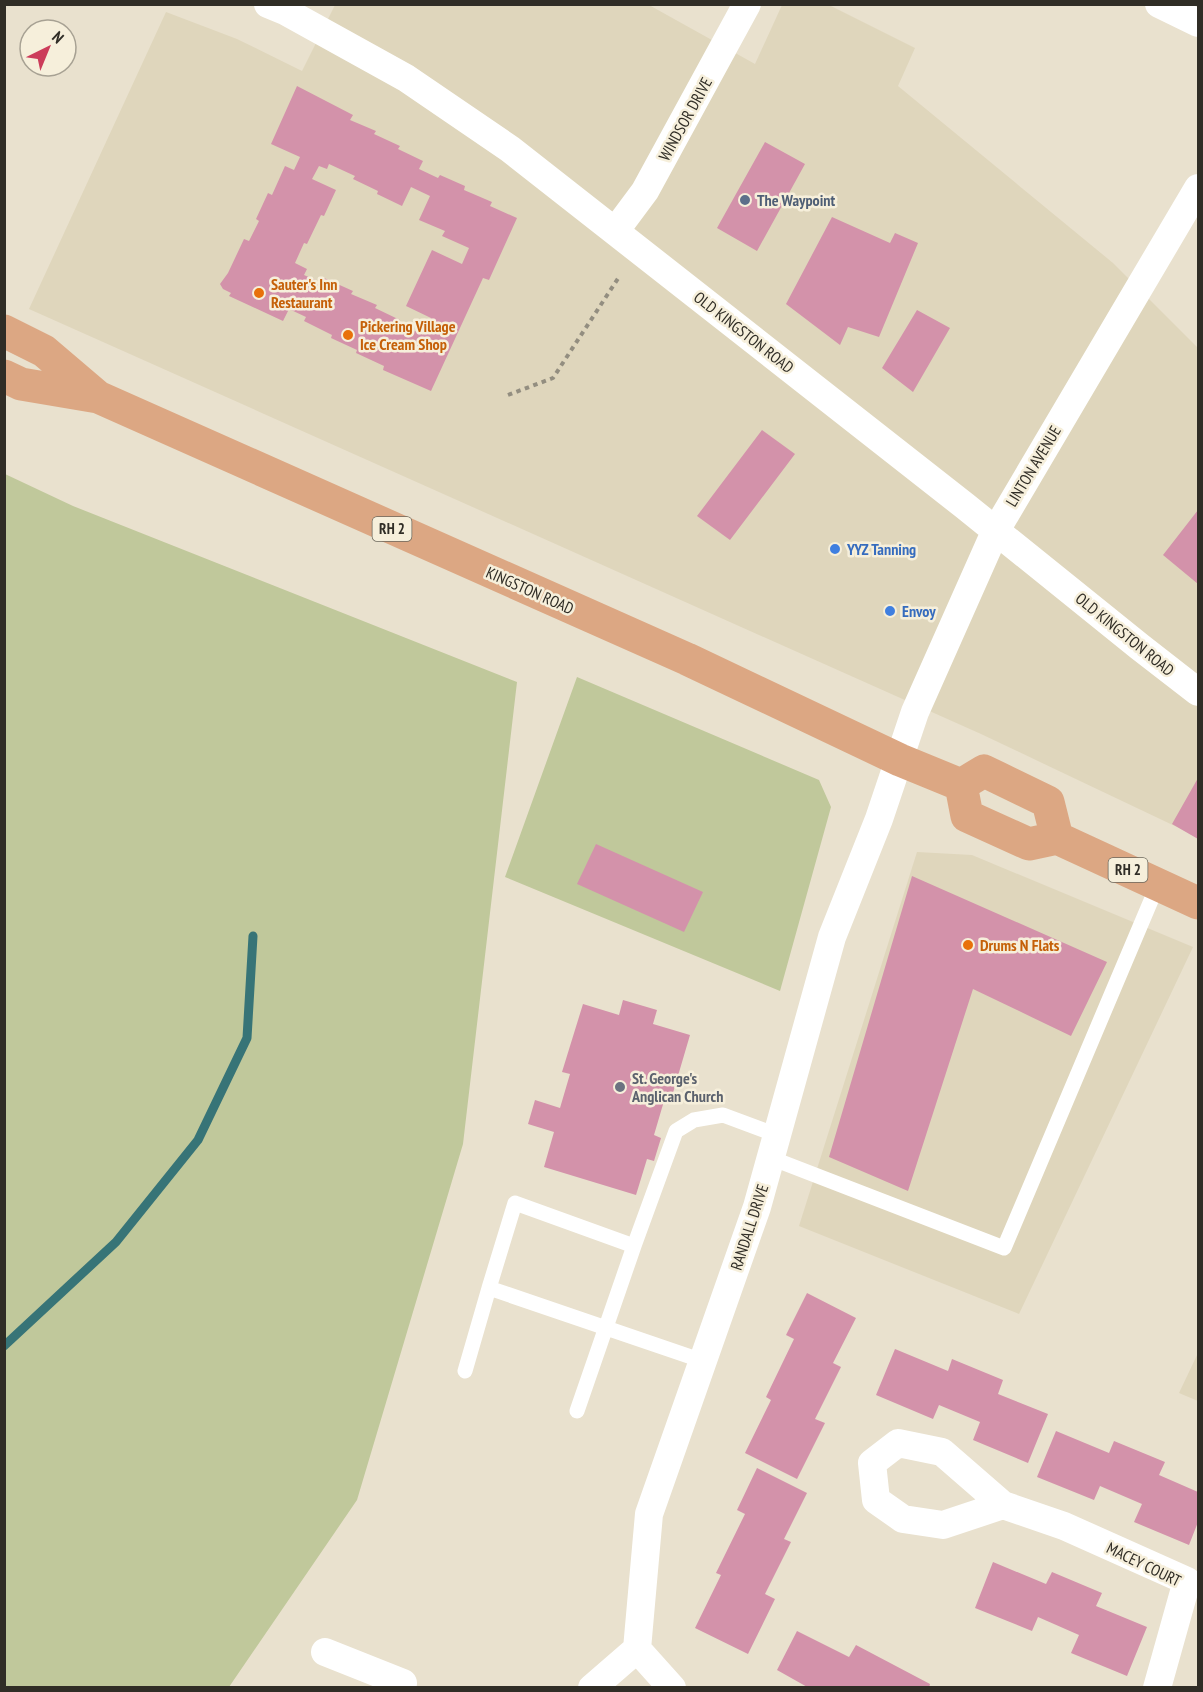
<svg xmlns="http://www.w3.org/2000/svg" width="1203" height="1692" viewBox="0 0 1203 1692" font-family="'PT Sans Narrow',sans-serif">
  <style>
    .built { fill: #dfd6bc }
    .green { fill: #c0c89b }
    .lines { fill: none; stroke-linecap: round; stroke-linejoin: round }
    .stream { stroke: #377477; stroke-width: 9 }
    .building { fill: #d392aa; fill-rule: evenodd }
    .path { stroke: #938e80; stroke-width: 4; stroke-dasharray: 4.5 4.5; stroke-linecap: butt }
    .service { stroke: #fff; stroke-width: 15 }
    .minor { stroke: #fff; stroke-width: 28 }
    .primary { stroke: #dca783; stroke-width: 33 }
    .service-dot { fill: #5c6f8a; stroke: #f6efdb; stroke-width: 2 }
    .food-dot { fill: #e8710a; stroke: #f6efdb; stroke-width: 2 }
    .shop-dot { fill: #3f7fe0; stroke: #f6efdb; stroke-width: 2 }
    .worship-dot { fill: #6b7280; stroke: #f6efdb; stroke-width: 2 }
    .labels { text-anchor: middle; stroke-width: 5; stroke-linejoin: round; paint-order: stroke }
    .shield { fill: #f6efdb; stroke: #6b675c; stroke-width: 1.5 }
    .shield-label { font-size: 15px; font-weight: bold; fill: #302d26 }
    .street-label { font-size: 16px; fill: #302d26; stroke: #f6efdb }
    .service-label { font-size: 16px; font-weight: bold; fill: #4e5e75; stroke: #f6efdb; text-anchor: start }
    .food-label { font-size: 16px; font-weight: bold; fill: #c56008; stroke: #f6efdb; text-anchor: start }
    .shop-label { font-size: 16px; font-weight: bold; fill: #366cbe; stroke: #f6efdb; text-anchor: start }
    .worship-label { font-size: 16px; font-weight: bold; fill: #5b616d; stroke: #f6efdb; text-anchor: start }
  </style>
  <rect width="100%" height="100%" fill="#e9e1ce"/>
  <path class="built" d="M335,5H649L755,64L782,5H829L915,48L898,86L1113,263L1198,348V837L981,734L29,309L166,12L237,39L302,71Z
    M917,852L972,855L1193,947L1019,1314L799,1226Z
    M1198,1353V1401L1179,1393Z"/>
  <path class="green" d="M5,474L73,506L517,682L463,1144L357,1500L229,1687H5Z
    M577,677L819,780L831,807L780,991L505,877Z"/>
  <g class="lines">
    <path class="stream" d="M4,1346L116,1242L198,1140L247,1038L253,936"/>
  </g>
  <path class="building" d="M297,86L353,115L350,120L376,131L374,134L400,146L398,149L423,161L419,169L438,178L440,175L465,186L464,190L492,202L490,206L517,218L489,280L483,278L431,391L383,370L384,366L356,353L357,350L331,338L332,335L304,321L306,317L289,309L283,321L229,296L231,293L223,289L220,284L228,273L244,239L249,241L259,221L256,219L268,193L272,195L285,166L294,170L300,157L271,144ZM329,164L355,176L353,179L378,191L377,194L402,206L411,187L430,196L419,220L445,231L442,236L469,248L462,264L432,250L406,306L431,318L423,335L399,323L400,320L375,308L377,305L351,294L353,291L324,278L322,283L304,275L307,269L295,263L304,243L307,244L321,215L324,216L336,190L312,179L319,166L327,169Z
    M765,142L805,164L757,251L717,228Z
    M832,217L890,243L895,233L918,243L879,337L848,327L840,345L786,304Z
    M917,310L950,328L913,392L882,368Z
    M762,430L795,454L730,540L697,516Z
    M1198,510V584L1163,555Z
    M1198,778V839L1172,824Z
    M596,844L703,892L684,932L577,884Z
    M912,876L1107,962L1071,1036L973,989L908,1191L829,1157Z
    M623,1000L657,1010L653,1024L690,1035L670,1103L664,1101L654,1135L661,1138L654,1161L647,1159L636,1195L544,1167L554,1132L528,1124L535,1100L560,1108L570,1074L562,1072L583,1004L619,1015Z
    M807,1293L856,1318L833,1363L841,1367L815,1419L825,1423L797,1479L745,1453L771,1400L766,1397L794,1339L786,1335Z
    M895,1349L948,1371L952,1359L1003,1380L998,1394L1048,1414L1028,1463L973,1440L980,1422L939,1405L933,1419L876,1395Z
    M1056,1431L1109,1453L1114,1441L1165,1462L1159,1475L1198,1492V1522L1189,1545L1134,1522L1142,1504L1100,1486L1094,1500L1037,1477Z
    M757,1468L807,1493L784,1539L791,1542L765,1594L775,1599L748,1654L695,1628L721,1575L716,1573L745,1514L737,1510Z
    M993,1562L1046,1584L1052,1572L1102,1593L1096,1606L1147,1627L1127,1676L1071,1653L1079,1635L1038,1617L1032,1631L975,1608Z
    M797,1631L849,1657L856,1645L930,1684L929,1688H809L777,1670Z"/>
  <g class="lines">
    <path class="path" d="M508,395L553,378L619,277"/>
    <path class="service" d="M771,1158L1004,1248L1158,884
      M703,1361L489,1288L515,1203L634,1246L676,1131L694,1120L723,1115L777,1135
      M465,1371L489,1288
      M577,1411L634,1246"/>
    <path class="minor" d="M268,4L285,11L406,78L510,149L965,506L1140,647L1198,692
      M1159,4L1198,23
      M616,230L645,191L747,4
      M1003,1505L943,1525L903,1519L876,1500L872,1463L898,1443L942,1452L1003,1505L1064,1526L1187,1581L1157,1688
      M325,1652L403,1683
      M592,1688L637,1649
      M672,1688L637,1649L649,1514L757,1207L832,937L879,819L915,712L995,532L1198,188"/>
    <path class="primary" d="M4,331L44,351L98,397
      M4,376L21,384L98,397L687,659L900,760L961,785
      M961,785L984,771L1048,802L1057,838
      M961,785L967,816L1029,844L1057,838
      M1057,838L1198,903"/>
  </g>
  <circle class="service-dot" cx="745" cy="200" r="6"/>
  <g class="food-dot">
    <circle cx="259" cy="293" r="6"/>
    <circle cx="348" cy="335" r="6"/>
    <circle cx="968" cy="945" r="6"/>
  </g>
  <g class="shop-dot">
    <circle cx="835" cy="549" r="6"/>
    <circle cx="890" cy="611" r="6"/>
  </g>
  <circle class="worship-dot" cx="620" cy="1087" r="6"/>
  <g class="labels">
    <g class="shield">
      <rect x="372.5" y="517" width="39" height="24" rx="4.5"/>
      <rect x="1108.5" y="858" width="39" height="24" rx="4.5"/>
    </g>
    <g class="shield-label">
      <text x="392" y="534">RH 2</text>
      <text x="1128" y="875">RH 2</text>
    </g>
    <g class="street-label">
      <text transform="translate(685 119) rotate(-61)" y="6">WINDSOR DRIVE</text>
      <text transform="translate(744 332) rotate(38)" y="6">OLD KINGSTON ROAD</text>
      <text transform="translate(1033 466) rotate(-59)" y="6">LINTON AVENUE</text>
      <text transform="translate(530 590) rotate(24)" y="6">KINGSTON ROAD</text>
      <text transform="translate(1125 634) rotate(39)" y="6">OLD KINGSTON ROAD</text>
      <text transform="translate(749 1227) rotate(-72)" y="6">RANDALL DRIVE</text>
      <text transform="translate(1144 1564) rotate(26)" y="6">MACEY COURT</text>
    </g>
    <g class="service-label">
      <text x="757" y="206">The Waypoint</text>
    </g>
    <g class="food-label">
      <text x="271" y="290">Sauter's Inn<tspan x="271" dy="18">Restaurant</tspan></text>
      <text x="360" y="332">Pickering Village<tspan x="360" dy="18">Ice Cream Shop</tspan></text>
      <text x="980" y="951">Drums N Flats</text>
    </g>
    <g class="shop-label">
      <text x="847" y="555">YYZ Tanning</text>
      <text x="902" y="617">Envoy</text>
    </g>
    <g class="worship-label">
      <text x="632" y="1084">St. George's<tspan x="632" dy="18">Anglican Church</tspan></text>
    </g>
  </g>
  <rect width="1203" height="1692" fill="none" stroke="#302d26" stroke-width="12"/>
  <g transform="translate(48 48) rotate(43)"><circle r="28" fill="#f6efdb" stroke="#a7a193" stroke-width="1.5"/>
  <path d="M0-4.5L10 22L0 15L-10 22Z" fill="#cc3c5a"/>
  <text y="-9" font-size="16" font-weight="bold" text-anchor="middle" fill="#302d26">N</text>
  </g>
</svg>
